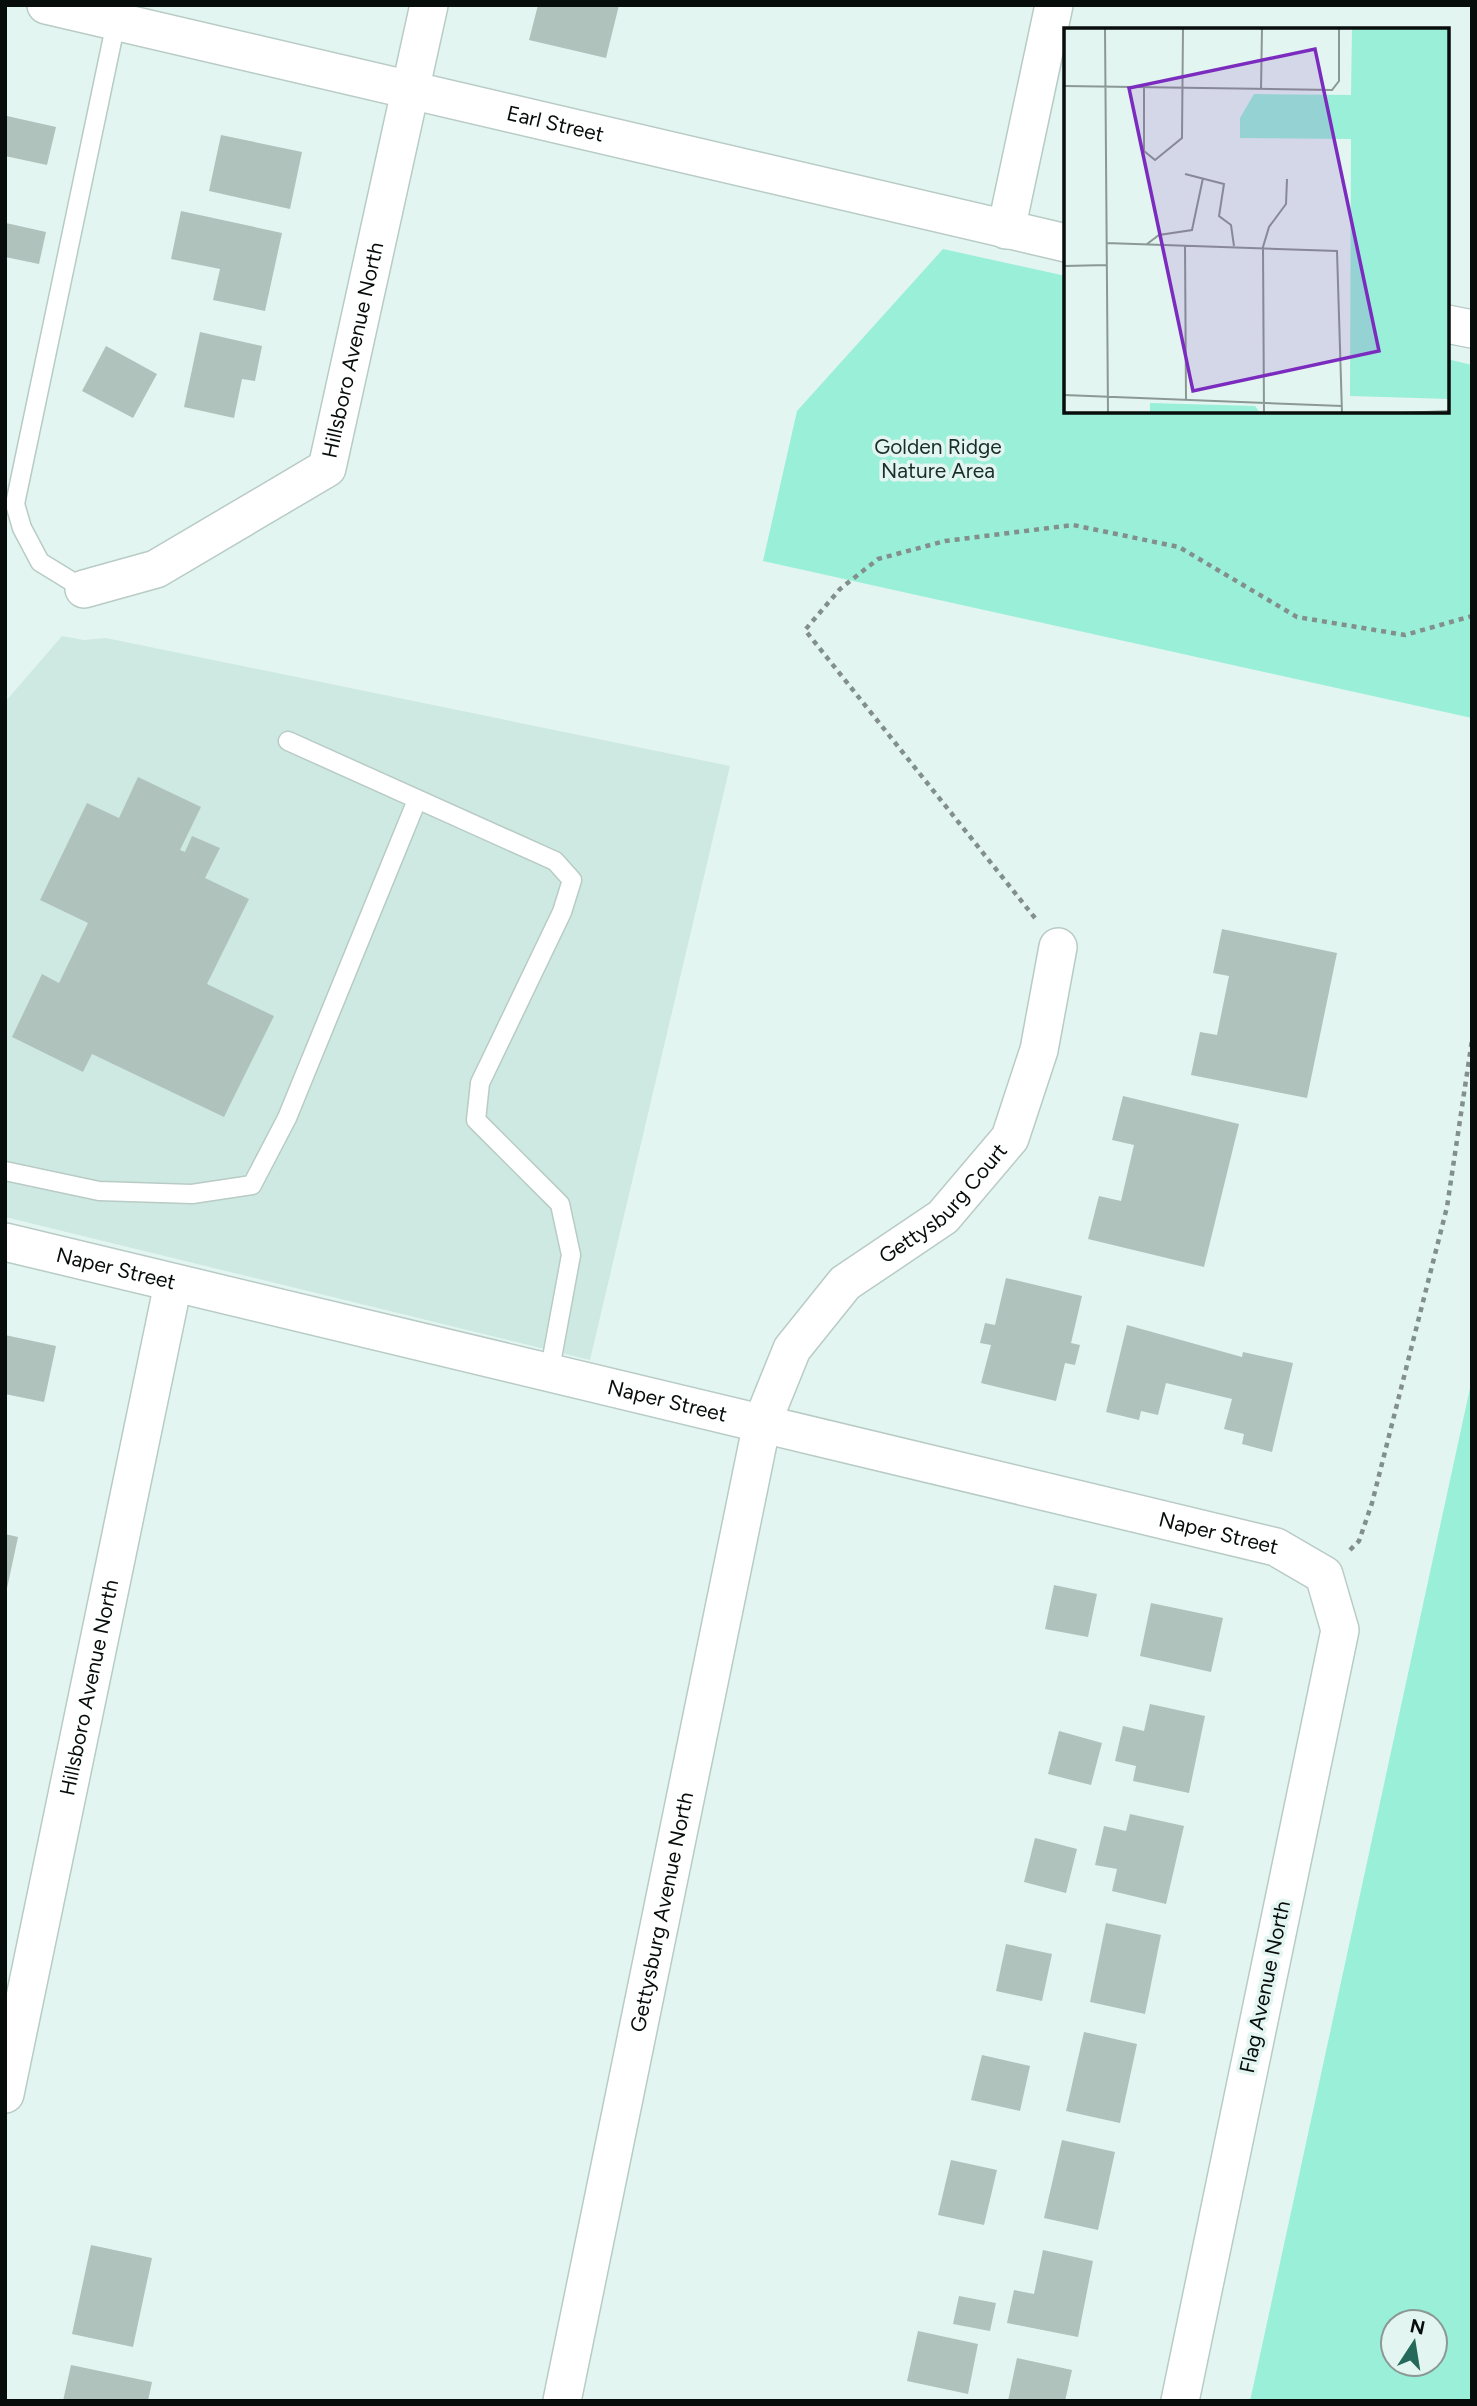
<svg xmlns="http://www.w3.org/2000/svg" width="1477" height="2406" viewBox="0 0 1477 2406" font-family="Figtree,sans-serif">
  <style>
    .built { fill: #cee9e1 }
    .park { fill: #9aefd9; fill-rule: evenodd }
    .building { fill: #b0c2bc }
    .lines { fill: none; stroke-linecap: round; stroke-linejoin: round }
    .lane-casing { stroke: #b8cbc5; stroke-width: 21 }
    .street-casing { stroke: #b8cbc5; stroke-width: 40 }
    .path { stroke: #828f8b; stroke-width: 4.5; stroke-dasharray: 5 5; stroke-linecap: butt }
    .lane { stroke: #fff; stroke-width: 18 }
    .street { stroke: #fff; stroke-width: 37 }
    .labels { text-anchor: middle; stroke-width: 7; stroke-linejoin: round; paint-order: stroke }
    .street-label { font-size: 21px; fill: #070d0b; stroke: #e3f5f0 }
    .park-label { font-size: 21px; fill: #192e28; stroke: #e3f5f0 }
    .inset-road { fill: none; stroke: #8b9894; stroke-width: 2 }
    .view { fill: #7b2cbf; fill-opacity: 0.15; stroke: #7b2cbf; stroke-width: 3.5 }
    .inset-edge { fill: none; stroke: #070d0b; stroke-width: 3.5 }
  </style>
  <rect width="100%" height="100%" fill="#e3f5f0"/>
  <path class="built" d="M62,636L84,640L106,638L730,766L590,1360L5,1217V702Z"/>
  <path class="park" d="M943,249L1066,276V411H1447V359L1472,365V718L763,561L797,411Z
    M1472,1379V2401H1250ZM1393,2322H1435V2364H1393Z"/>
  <path class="building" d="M538,5H619L606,58L529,40Z
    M7,116L56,127L47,165L5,156Z
    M221,135L302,152L290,209L209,191Z
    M181,211L282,233L265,311L213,300L220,269L171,259Z
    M6,223L46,232L39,264L5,257Z
    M200,332L262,346L255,381L242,379L234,418L184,407Z
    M106,346L157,374L133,418L82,391Z
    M138,777L201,807L180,850L185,852L192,836L220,848L205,878L249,899L207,984L274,1016L224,1117L92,1054L83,1072L12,1037L42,974L59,983L88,923L40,900L87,803L119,818Z
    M1222,929L1337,953L1307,1098L1191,1075L1200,1032L1217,1035L1229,976L1213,973Z
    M1123,1096L1239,1124L1204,1267L1088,1239L1099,1196L1121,1201L1134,1145L1112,1140Z
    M1006,1278L1082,1296L1071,1343L1080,1345L1075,1365L1065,1363L1056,1401L981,1383L991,1345L980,1343L985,1323L995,1325Z
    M1127,1325L1242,1357L1243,1352L1293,1363L1272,1452L1242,1444L1244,1434L1224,1429L1232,1399L1166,1383L1158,1415L1141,1411L1139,1420L1106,1412Z
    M5,1335L56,1346L44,1402L5,1394Z
    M5,1534L18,1537L6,1593H5Z
    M1054,1585L1097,1594L1088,1637L1045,1629Z
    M1151,1603L1223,1618L1211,1672L1140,1656Z
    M1150,1704L1205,1716L1189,1793L1133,1781L1136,1766L1115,1761L1123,1726L1144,1731Z
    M1059,1731L1102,1743L1091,1785L1048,1774Z
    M1130,1814L1184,1826L1166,1904L1112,1891L1117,1869L1095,1865L1104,1826L1126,1831Z
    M1035,1838L1077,1849L1066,1893L1024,1882Z
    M1106,1923L1161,1935L1145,2014L1090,2002Z
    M1006,1944L1052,1954L1042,2001L996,1991Z
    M1084,2032L1137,2044L1120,2123L1066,2111Z
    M982,2055L1030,2066L1020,2111L971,2100Z
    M1062,2140L1115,2152L1098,2230L1044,2218Z
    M951,2160L997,2170L984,2225L938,2215Z
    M91,2245L152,2258L133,2347L72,2334Z
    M1043,2250L1093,2261L1078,2337L1007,2323L1014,2290L1034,2294Z
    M959,2296L996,2303L990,2331L953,2324Z
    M918,2331L978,2344L968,2394L907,2381Z
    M1017,2358L1072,2370L1065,2401H1008Z
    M71,2365L152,2382L148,2401H63Z"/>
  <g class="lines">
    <defs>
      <path id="lane" d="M84,589L40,562L22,528L15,504L116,22
        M288,741L555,861L572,880L562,912L480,1083L476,1120L560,1204L571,1255L549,1374
        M5,1171L99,1191L192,1194L252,1185L287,1118L417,800"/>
      <g id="street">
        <path id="s1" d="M46,5L1066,243"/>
        <path d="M1006,230L1054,5"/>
        <path d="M1447,324L1472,329"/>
        <path id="s2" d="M84,589L156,569L327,468L429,5"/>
        <path id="s3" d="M5,1242L1276,1547L1324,1575L1340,1630L1180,2401"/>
        <path id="s4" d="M5,2094L173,1284"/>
        <path id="s5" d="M562,2401L762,1423L792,1349L845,1283L943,1217L1010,1138L1039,1050L1058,947"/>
      </g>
    </defs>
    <use href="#lane" class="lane-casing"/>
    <use href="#street" class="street-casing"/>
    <path class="path" d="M1035,918L805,630L840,589L878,559L945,541L1073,525L1179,547L1297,617L1405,635L1472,616
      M1350,1550L1359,1541L1372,1503L1447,1207L1472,1040"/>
    <use href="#lane" class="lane"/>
    <use href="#street" class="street"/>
  </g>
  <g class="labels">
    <g class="street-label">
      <text dy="7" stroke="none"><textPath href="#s1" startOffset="523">Earl Street</textPath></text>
      <text dy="7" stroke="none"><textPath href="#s2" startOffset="394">Hillsboro Avenue North</textPath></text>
      <text dy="7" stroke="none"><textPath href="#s5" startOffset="1290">Gettysburg Court</textPath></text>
      <text dy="7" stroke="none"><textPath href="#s3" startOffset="114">Naper Street</textPath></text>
      <text dy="7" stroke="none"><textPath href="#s3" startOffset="681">Naper Street</textPath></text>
      <text dy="7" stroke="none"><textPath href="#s3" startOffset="1248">Naper Street</textPath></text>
      <text dy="7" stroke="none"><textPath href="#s4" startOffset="415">Hillsboro Avenue North</textPath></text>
      <text dy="7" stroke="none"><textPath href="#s5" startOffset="499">Gettysburg Avenue North</textPath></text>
      <text transform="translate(1265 1987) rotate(-78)" y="7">Flag Avenue North</text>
    </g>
    <g class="park-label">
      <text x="938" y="454">Golden Ridge<tspan x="938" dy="24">Nature Area</tspan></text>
    </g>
  </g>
  <g transform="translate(1064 28)">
    <rect width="385" height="385" fill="#e3f5f0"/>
    <path d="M288,0H385V371L286,368L287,111L176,110V90L190,66L287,67ZM86,375L191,378L196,385H86Z" fill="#9aefd9"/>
    <path class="inset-road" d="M41,0L44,385M0,58L268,62L275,53V0M80,60V123L91,132L118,110L119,0M197,62L198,0M121,146L160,156L155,188L167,197L170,218M42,215L273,223L278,385M83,216L95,207L128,202L139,150M121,217L122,372M0,238L43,237M0,367L278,378M200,385L199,219L205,199L222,176L223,151M338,385L385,383"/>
    <path class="view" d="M251,21L315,323L129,363L65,60Z"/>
    <rect width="385" height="385" class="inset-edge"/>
  </g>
  <rect width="1477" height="2406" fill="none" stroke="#070d0b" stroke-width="14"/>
  <g transform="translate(1414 2343) rotate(12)"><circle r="33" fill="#e3f5f0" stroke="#8b9894" stroke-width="2"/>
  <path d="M0-5L12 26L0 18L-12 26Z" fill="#25695a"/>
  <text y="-10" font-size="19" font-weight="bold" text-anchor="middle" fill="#070d0b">N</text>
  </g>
</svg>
